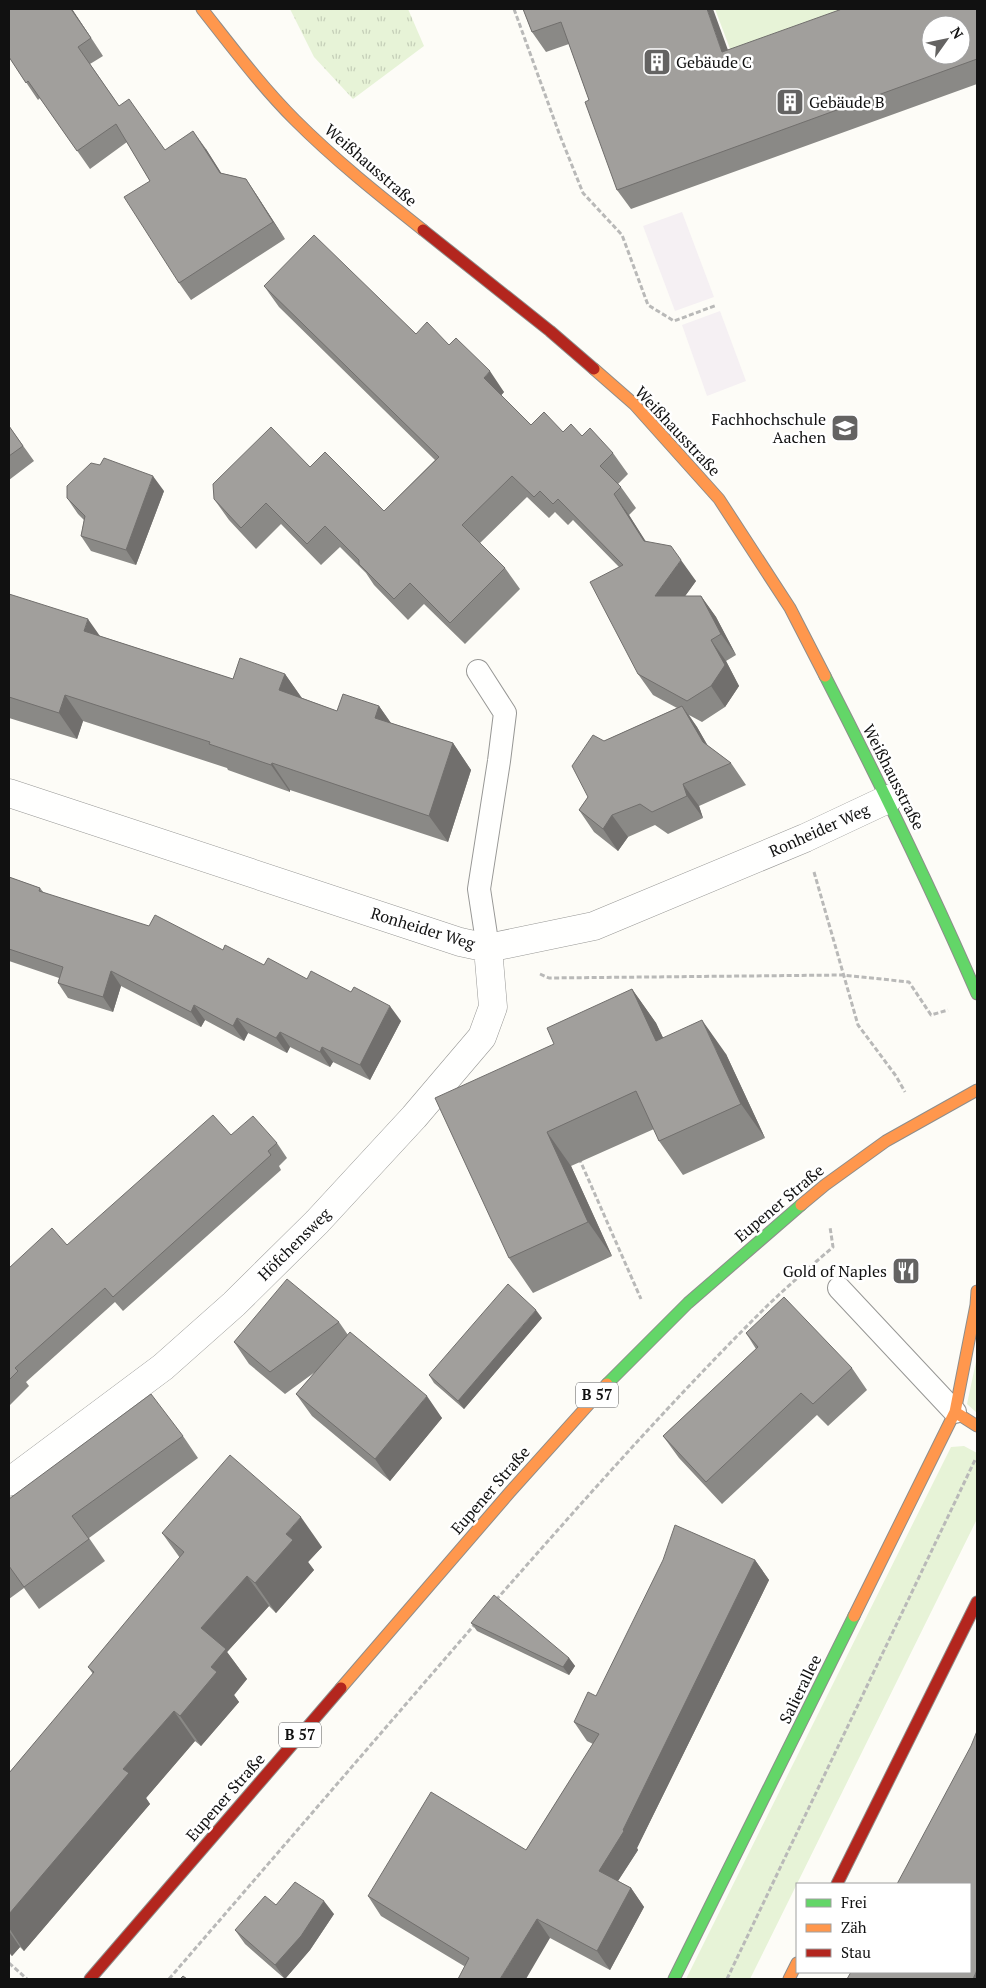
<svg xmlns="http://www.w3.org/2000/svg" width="986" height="1988" viewBox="0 0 986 1988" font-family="'PT Serif',serif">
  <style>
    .industrial { fill: #f5f0f3 }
    .grass { fill: #e7f3d7 }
    .park { fill: url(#park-tufts) }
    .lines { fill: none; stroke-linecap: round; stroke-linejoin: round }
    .lane-casing { stroke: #979795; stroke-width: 24 }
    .street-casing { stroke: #979795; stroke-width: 29 }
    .fast-casing { stroke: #8e8d8b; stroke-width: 13 }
    .slow-casing { stroke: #8e8d8b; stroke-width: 13 }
    .jam-casing { stroke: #8e8d8b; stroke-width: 13 }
    .path { stroke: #b9b9b8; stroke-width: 3; stroke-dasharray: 5 2.5; stroke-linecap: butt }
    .lane { stroke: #fffffe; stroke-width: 22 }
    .street { stroke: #fffffe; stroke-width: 28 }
    .fast { stroke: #63d668; stroke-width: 11 }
    .slow { stroke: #ff974d; stroke-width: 11 }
    .jam { stroke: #b3261e; stroke-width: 11 }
    .wall { fill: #8a8986 }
    .shaded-wall { fill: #716f6d }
    .building { fill: #a19f9c; stroke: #716f6d; fill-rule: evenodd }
    .labels { text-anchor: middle; stroke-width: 5; stroke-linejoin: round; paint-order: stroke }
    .shield { fill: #fff; stroke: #585858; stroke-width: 1 }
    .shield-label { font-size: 15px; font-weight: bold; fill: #111 }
    .poi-label { font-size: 16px; fill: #111; stroke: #fff; text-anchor: start }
    .street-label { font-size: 16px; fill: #111; stroke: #fff }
  </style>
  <defs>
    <pattern id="park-tufts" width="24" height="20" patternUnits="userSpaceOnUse" patternTransform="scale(1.25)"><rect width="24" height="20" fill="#e7f3d7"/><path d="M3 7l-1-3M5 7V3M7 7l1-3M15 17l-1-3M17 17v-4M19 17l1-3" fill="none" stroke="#c5cfb8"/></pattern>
  </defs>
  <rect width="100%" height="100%" fill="#fdfcf7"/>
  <path class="industrial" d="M682,212L714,297L675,311L643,226Z
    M720,311L746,381L707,396L682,325Z"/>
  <path class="grass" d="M715,9H880L735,62Z
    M977,1357V1413L967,1404Z
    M964,1446L977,1453V1519L750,1979H686L951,1447Z"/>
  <path class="park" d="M290,9H408L424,46L353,99L314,57Z"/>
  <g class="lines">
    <defs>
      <path id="lane" d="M478,671L505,713L499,761L479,889L488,948
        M839,1288L955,1412"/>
      <path id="street" d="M9,793L460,942L488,948L594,926L805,838L888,799
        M9,1482L163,1367L234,1304L317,1222L414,1117L482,1037L493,1007L488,948"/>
      <path id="fast" d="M825,676C879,781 930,886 977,994
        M607,1384L688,1303L801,1205
        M674,1979L854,1616"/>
      <path id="slow" d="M202,9C232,47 261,86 295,120C335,160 379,195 423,230
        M594,369L634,404L719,499L790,608L825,676
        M801,1205L825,1185L886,1141L977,1090
        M955,1412L977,1426
        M854,1616L955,1412L976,1305L977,1291
        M341,1688L510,1492L607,1384
        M789,1979L797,1963"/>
      <path id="jam" d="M423,230L550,331L594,369
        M837,1884L977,1602
        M90,1979L341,1688"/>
    </defs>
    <use href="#lane" class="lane-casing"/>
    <use href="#street" class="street-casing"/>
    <use href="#fast" class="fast-casing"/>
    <use href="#slow" class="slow-casing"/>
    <use href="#jam" class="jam-casing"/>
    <path class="path" d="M514,9L559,133L583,193L622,235L648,305L674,321L717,305
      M814,872L858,1025L896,1076L905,1092
      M540,974L549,978L843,975L909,982L931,1015L948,1010
      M579,1158L641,1299
      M496,1600C584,1500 673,1399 768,1305C789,1285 811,1266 833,1247L830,1227
      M9,1963L27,1979
      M169,1979L475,1624
      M727,1979L975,1460"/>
    <use href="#lane" class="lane"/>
    <use href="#street" class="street"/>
    <use href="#fast" class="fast"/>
    <use href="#slow" class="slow"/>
    <use href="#jam" class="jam"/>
  </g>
  <path class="wall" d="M72,9L103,56L90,64L119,106L165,150L206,149L221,173L246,179L285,239L191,300L179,283L150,181L127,142L90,169L40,98L38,100L9,57Z
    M523,9L728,50L977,9V84L631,209L617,190L589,100L569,44L546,52L532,32Z
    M264,286L449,345L504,392L501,395L531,425L582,436L613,453L628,474L618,484L621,487L636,508L629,515L645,541L696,581L685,596H701L716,617L736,655L726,661L739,686L725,707L702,722L689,715L697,727L708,746L731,763L746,785L699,806L703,818L668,834L655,825L628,837L618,851L594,832L579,810L588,797L604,741L677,708L653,695L638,674L619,567L573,520L568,525L555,512L549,518L527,497L480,543L505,568L520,589L465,644L424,604L408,620L374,585L366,573L340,547L321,565L281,524L256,549L229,520L214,499L310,467L384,511L435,460L279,307Z
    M9,426L34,461L9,480Z
    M164,491L136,565L91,551L81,536L84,520L78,514L67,498Z
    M9,594L100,636L233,679L285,674L302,698L337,711L379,706L391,723L453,743L471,770L448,842L290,790V792L228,770L227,768L83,721L77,739L9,718Z
    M9,877L40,888L44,893L223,950L264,965L307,979L401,1021L370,1080L333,1062L330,1067L290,1047L287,1053L248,1033L244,1041L205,1020L201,1027L121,986L113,1012L68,998L58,983L59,978L9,961Z
    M632,989L656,1023L663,1038L726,1054L765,1138L683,1175L659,1141L654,1129L571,1166L612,1256L533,1293L509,1258L554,1044Z
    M231,1135L277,1143L287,1158L279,1166L281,1170L123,1311L115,1302L26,1382L29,1386L9,1406V1268L67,1245Z
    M542,1318L464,1409L434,1383L429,1375Z
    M339,1322L348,1335L442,1418L390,1481L312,1416L296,1394L315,1372L285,1394L249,1364L234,1342Z
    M746,1333L852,1368L867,1390L828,1426L817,1415L722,1504L679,1458L663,1436L756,1349Z
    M183,1436L198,1458L89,1538L105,1561L39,1609L24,1588L9,1599V1499Z
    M162,1533L322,1547L308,1562L314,1570L276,1613L269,1606L227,1652L247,1679L234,1695L239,1702L201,1746L195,1741L146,1798L150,1804L24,1951L20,1947L12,1956L9,1953V1773L93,1674L88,1667L180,1558Z
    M755,1560L769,1580L637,1848L638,1850L618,1881L631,1888L644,1907L610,1970L550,1938L464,1966L381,1916L368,1896L526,1850L593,1744L587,1741L574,1722L596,1696Z
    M471,1623L569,1658L575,1666L569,1675L477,1631Z
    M276,1905L334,1914L310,1950L285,1979L245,1944L235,1930Z"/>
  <path class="shaded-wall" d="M71,9H72L103,56L91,38Z
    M707,9H713L736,72L722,52Z
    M193,131L206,149L232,190L220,173Z
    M246,179L258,197L285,239L273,222Z
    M490,371L504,392L498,399L484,378Z
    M153,476L164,491L136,565L126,550Z
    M614,494L629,515L659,562L644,541Z
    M681,560L696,581L670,617L655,596Z
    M701,596L716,617L736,655L721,634Z
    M88,619L107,646L84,631Z
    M711,640L726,661L739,686L725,707L711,686Z
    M285,674L303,700L279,690Z
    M65,695L83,721L77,739L59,713Z
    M379,706L397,732L375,718Z
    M682,706L697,727L718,764L703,742Z
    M453,743L471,770L448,842L429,816Z
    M272,763L290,790V792L271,765Z
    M683,784L699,806L703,818L687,796Z
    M612,815L628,837L618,851L603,829Z
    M111,971L121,986L113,1012L103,997Z
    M632,989L656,1023L681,1075L656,1041Z
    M194,1005L205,1020L201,1027L191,1012Z
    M390,1006L401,1021L370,1080L360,1065Z
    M237,1018L248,1033L244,1041L233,1026Z
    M702,1020L726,1054L765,1138L741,1104Z
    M280,1032L290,1047L287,1053L276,1038Z
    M322,1047L333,1062L330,1067L320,1052Z
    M547,1132L571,1166L612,1256L588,1222Z
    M536,1310L542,1318L464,1409L458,1401Z
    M427,1396L442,1418L390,1481L375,1459Z
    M301,1517L322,1547L308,1562L314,1570L276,1613L255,1583L286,1534Z
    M755,1560L769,1580L637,1848L638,1850L612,1890L599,1871L623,1830Z
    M247,1576L269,1606L227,1652L247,1679L234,1695L239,1702L201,1746L180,1716L211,1667L201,1628Z
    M569,1658L575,1666L569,1675L563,1667Z
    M174,1711L195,1741L146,1798L150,1804L24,1951L9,1928V1914L123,1769Z
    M631,1888L644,1907L610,1970L597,1951Z
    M324,1901L334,1914L310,1950L285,1979L275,1965Z
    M537,1919L550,1938L526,1979H500Z
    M9,1931L20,1947L12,1956L9,1951Z
    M977,1970V1979H973Z"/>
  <path class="building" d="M9,9H71L91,38L78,47L119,106L129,99L165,150L193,131L220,173L246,179L273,222L179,283L124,197L150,181L116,124L77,151L28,81L26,83L9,57Z
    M523,9H707L722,52L842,9H977V59L617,190L585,102L589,100L561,22L532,32ZM931,25H961V55H931Z
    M314,235L416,334L427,322L449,345L456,338L490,371L484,378L531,425L544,412L563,432L571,424L582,436L590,428L613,453L600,466L621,487L614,494L644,541L671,546L681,560L655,596H701L721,634L711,640L725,665L711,686L687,701L638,674L590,582L623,565L558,499L553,504L540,491L534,497L512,476L462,525L505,568L450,623L410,583L394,599L359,564V560L325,526L307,544L266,503L241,528L214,499L213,484L271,427L310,467L325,452L384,511L439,457L264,286Z
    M9,426L23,446L9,456Z
    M104,458L153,476L126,550L81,536L85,516L67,498V486L91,463L100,465Z
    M9,594L88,619L84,631L233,679L240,658L285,674L279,690L337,711L343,694L379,706L375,718L453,743L429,816L272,763L271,765L209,744L210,742L65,695L59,713L9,697Z
    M682,706L703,742L731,763L683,784L687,796L652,812L640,804L612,815L603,829L579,810L588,797L572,766L593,735L604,741Z
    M9,877L40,888L39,891L149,926L155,915L223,950L225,945L264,965L268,958L307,979L311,971L351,992L354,987L390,1006L360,1065L322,1047L320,1052L280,1032L276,1038L237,1018L233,1026L194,1005L191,1012L111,971L103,997L58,983L63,967L9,949Z
    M632,989L656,1041L702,1020L741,1104L659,1141L636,1091L547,1132L588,1222L509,1258L435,1098L554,1044L547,1028Z
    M213,1115L231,1135L253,1116L277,1143L268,1151L271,1155L113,1297L105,1288L15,1368L18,1371L9,1380V1268L52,1228L67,1245Z
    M287,1279L339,1322L270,1372L234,1342Z
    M508,1284L536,1310L458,1401L429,1375Z
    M784,1297L852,1368L813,1404L801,1393L706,1482L663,1436L758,1347L746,1333Z
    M350,1332L427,1396L375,1459L296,1394Z
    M151,1394L183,1436L72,1516L89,1539L24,1587L9,1566V1499Z
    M230,1455L301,1517L286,1534L293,1540L255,1583L247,1576L201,1628L226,1649L211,1667L217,1672L180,1716L174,1711L123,1769L129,1773L9,1914V1773L94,1672L88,1667L184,1552L162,1533Z
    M675,1525L755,1560L623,1830L624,1831L599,1871L631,1888L597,1951L537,1919L500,1979H458L469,1958L368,1896L431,1792L526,1850L599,1734L574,1722L588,1692L596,1696L663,1560Z
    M494,1595L569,1658L563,1667L471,1623Z
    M977,1731V1970L973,1979H847L851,1972H970V1884H897L971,1746Z
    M295,1882L324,1901L301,1936L275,1965L235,1930L265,1896L276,1905Z
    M183,1976L187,1979H180Z"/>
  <defs>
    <symbol id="building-square" viewBox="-11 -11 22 22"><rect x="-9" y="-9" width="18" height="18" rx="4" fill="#646362" stroke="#fff"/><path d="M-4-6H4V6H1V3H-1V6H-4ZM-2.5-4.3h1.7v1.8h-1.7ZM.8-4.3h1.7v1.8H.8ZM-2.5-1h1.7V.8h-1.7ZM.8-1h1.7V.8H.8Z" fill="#fff"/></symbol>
    <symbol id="university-square" viewBox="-11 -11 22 22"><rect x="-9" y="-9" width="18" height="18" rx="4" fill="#646362" stroke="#fff"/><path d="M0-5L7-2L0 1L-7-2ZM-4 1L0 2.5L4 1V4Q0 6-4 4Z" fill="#fff"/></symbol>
    <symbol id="restaurant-square" viewBox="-11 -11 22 22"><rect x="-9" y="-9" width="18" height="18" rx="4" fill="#646362" stroke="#fff"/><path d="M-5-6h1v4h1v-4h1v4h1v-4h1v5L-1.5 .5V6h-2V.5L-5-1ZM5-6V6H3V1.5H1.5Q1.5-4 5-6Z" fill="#fff"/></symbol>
  </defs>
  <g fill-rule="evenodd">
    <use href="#building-square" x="641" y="46" width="32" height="32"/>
    <use href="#building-square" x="774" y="86" width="32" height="32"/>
    <use href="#university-square" x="829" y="412" width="32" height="32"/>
    <use href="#restaurant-square" x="890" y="1255" width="32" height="32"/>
  </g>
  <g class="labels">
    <g class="shield">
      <rect x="576" y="1382.5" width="42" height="25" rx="4"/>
      <rect x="279" y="1722.5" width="42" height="25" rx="4"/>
    </g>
    <g class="shield-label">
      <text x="597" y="1400">B 57</text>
      <text x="300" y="1740">B 57</text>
    </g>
    <g class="poi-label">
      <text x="676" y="68">Gebäude C</text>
      <text x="809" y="108">Gebäude B</text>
      <text x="826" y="425" text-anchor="end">Fachhochschule<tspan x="826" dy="18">Aachen</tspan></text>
      <text x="887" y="1277" text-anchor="end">Gold of Naples</text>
    </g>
    <g class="street-label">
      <text transform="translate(371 165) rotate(41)" y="6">Weißhausstraße</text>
      <text transform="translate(678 431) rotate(47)" y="6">Weißhausstraße</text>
      <text transform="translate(894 777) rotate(63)" y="6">Weißhausstraße</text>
      <text transform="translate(819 830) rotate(-24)" y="6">Ronheider Weg</text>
      <text transform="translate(423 928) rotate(17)" y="6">Ronheider Weg</text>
      <text transform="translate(779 1203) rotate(-40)" y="6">Eupener Straße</text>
      <text transform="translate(294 1244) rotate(-45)" y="6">Höfchensweg</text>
      <text transform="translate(490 1490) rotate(-49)" y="6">Eupener Straße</text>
      <text transform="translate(800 1689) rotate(-64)" y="6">Salierallee</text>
      <text transform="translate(225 1797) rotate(-49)" y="6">Eupener Straße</text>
    </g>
  </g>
  <rect width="986" height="1988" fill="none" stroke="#111111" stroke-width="20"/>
  <rect x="796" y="1883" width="175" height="90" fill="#ffffff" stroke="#a0a0a0"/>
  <rect x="806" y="1899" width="25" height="8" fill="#63d668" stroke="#a0a0a0"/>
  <text x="841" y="1908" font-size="15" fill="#111111">Frei</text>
  <rect x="806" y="1924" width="25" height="8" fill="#ff974d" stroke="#a0a0a0"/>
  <text x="841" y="1933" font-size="15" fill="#111111">Zäh</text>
  <rect x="806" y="1949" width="25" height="8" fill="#b3261e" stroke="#a0a0a0"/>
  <text x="841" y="1958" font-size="15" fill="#111111">Stau</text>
  <g transform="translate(946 40) rotate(57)"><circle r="24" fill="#ffffff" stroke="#a0a0a0"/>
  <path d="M0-4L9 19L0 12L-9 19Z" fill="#646362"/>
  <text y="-8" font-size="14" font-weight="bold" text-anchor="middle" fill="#111111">N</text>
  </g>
</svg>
